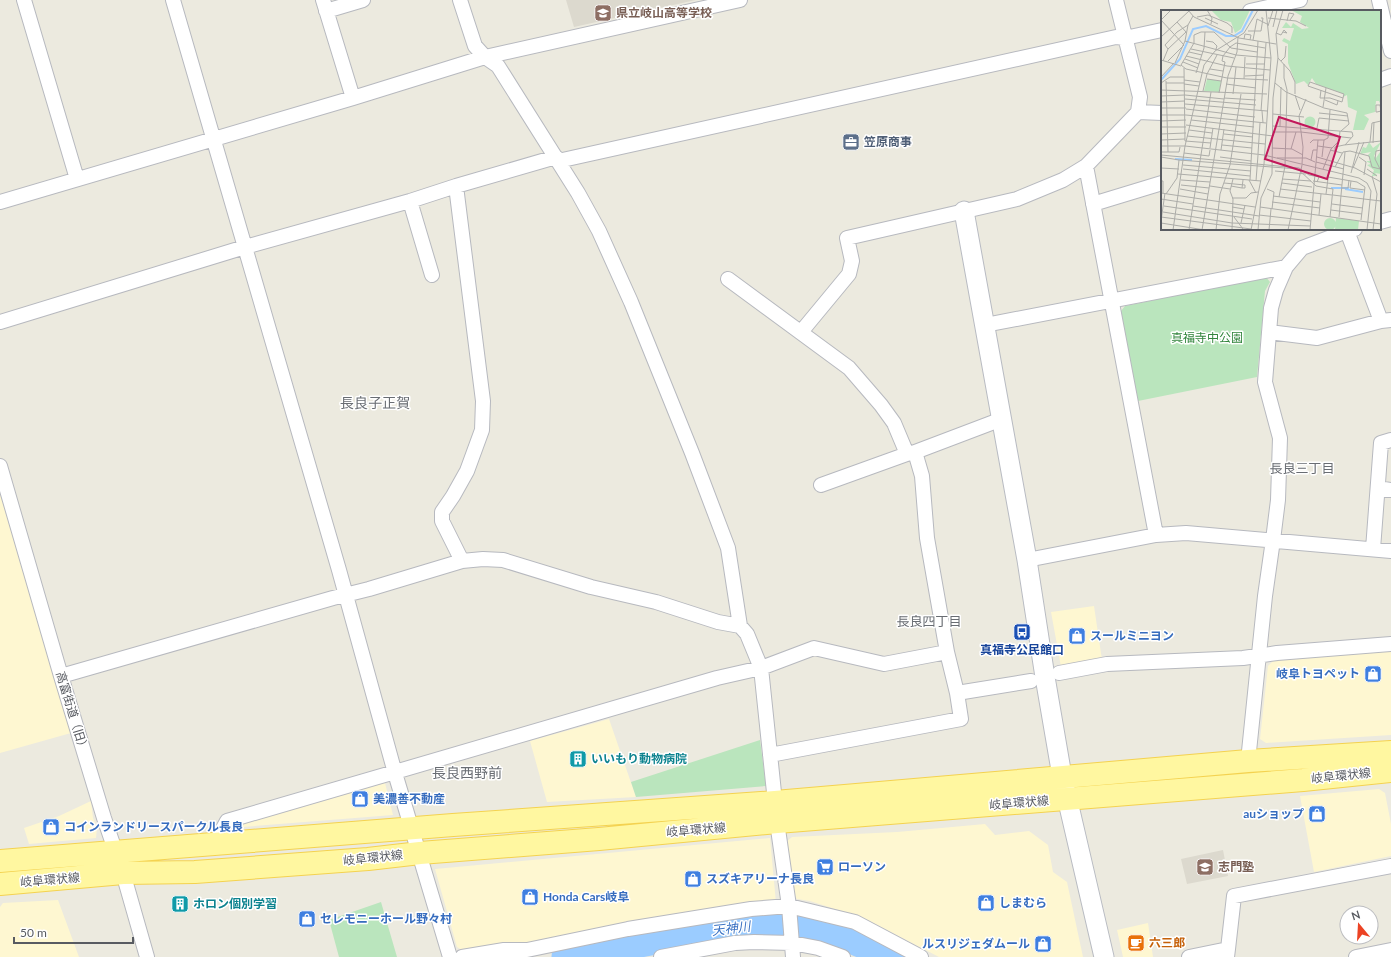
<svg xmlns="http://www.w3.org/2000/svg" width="1391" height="957" viewBox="0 0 1391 957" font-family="Lato,'Noto Sans JP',sans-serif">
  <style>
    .commercial { fill: #fef7d1 }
    .education { fill: #dcd9ce }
    .green { fill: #bae5bd }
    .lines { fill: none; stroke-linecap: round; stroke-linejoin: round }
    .river { stroke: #9bccff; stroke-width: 29 }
    .street-casing { stroke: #b7b9bf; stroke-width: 16 }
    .secondary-casing { stroke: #b8bbc2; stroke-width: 21 }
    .primary-casing { stroke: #f4d250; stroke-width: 24 }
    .street { stroke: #fff; stroke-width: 14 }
    .secondary { stroke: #fff; stroke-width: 19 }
    .primary { stroke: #fff7a0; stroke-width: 22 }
    .labels { text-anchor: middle; stroke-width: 3; stroke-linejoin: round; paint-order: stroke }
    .education-label { font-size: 12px; font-weight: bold; fill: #785e54; stroke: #fff; text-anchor: start }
    .service-label { font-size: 12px; font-weight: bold; fill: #4e5e75; stroke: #fff; text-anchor: start }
    .park-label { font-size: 12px; fill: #32853d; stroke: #fff }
    .shop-label { font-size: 12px; font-weight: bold; fill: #366cbe; stroke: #fff; text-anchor: start }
    .transit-label { font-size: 12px; font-weight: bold; fill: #164399; stroke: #fff }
    .street-label { font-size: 12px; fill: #585b61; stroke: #fff }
    .culture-label { font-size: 12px; font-weight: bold; fill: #0d838f; stroke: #fff; text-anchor: start }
    .food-label { font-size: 12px; font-weight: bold; fill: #c56008; stroke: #fff; text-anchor: start }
    .neighbourhood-label { font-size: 13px; fill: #696d73; stroke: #fff }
    .water-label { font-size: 13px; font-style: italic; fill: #3d74c4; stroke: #fff }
    .quarter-label { font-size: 14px; fill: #696d73; stroke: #fff }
    .inset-river { fill: none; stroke: #9bccff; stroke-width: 2 }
    .inset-road { fill: none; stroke: #adada9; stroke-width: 1 }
    .view { fill: #c2185b; fill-opacity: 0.15; stroke: #c2185b; stroke-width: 2 }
    .inset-edge { fill: none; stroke: #585b61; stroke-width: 2 }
  </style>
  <rect width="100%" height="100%" fill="#eceadf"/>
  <path class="commercial" d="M0,494L71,733L0,753Z
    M1094,606L1102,660L1061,667L1051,612Z
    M1391,650V735L1266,743L1260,739L1268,666L1274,660Z
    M609,719L636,797L547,802L530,741Z
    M385,783L393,815L230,828Z
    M1379,789L1385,793L1391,824V856L1314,872L1300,796Z
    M91,801L93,818L97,828L96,838L29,844L24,828L59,816Z
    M985,824L995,835L1029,831L1048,845L1053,872L1067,882L1083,957H939L866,919L810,901L797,899L791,891L786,842L792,837L897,832Z
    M770,838L776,903L528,945L465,952L457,947L435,869Z
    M58,900L79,957H0V907L3,903Z
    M1148,923L1153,957H1123L1117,930Z"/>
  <path class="education" d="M566,0H696L574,27Z
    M1223,850L1228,876L1187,884L1181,859Z"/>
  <path class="green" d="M1266,277L1270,282L1265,291L1257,377L1138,401L1121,311L1125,306Z
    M760,740L766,786L636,797L631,782Z
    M381,902L397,957H339L329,920Z"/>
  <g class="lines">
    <path class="river" d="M566,957L698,932L755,924L834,932L894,957"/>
    <defs>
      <path id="street" d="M24,0L77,179
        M173,0L339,570L395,773L450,957
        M323,0L353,98
        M460,0L475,46L485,57L498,66L578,193L599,231L631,302L692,453L728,548L740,626
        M1116,0L1140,97L1138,112L1086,166L1156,535
        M1379,0L1391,51
        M326,11L363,0
        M1250,11L1300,0
        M1380,80L1391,76
        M1138,112L1162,113
        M558,161L1116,37L1125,38L1162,30
        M456,186L483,401L482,430L467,471L453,496L442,512V521L462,561
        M410,201L432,275
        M0,202L353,98L485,57L740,0
        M1093,204L1162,183
        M1380,222L1391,219
        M1355,229L1347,231L1381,321
        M728,279L849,368L881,405L894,423L907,454L915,452
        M0,322L245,247L410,201L456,186L556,157
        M985,325L1286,267
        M801,332L849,274L852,261L847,238L1017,199L1063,180L1086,166
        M1269,332L1317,338L1381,321L1391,320
        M1002,419L915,452L922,476L927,538L947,652L957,693L1031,681
        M0,466L61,676L104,818L123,873L147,957
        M821,485L907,454
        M1378,488L1391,490
        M1373,549L1381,443L1391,440
        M1027,560L1156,535L1186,533L1391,551
        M1059,673L1107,664L1243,658L1277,653L1391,644
        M61,676L333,598L369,589L462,561L483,559L503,560L591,587L656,602L718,622L740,626L747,634L761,668L775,802
        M770,755L961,719L957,693
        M1248,761L1265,596L1273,540L1278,500L1280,438L1265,382L1271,308L1276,290L1286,267L1302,248L1347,231L1346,229
        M777,822L789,906L793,957
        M217,843L221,832L227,821L717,678L761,668L814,648L884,664L947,652
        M1228,949L1234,896L1391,866
        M462,957L504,950H527L628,929L751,909L789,906L855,922L921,957
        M661,957L735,943L754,942L792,943L818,948L843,957
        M1189,957L1228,949L1227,957
        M1356,957L1391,950"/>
      <path id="secondary" d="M964,211L1027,560L1045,677L1062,776L1104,957"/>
      <path id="primary" d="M0,861L453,825L775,802L1248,761L1391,752
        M0,884L123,873L195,872L368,859L420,853L599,839L777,822L1303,780L1391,771"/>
    </defs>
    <use href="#street" class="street-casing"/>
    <use href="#secondary" class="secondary-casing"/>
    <use href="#primary" class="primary-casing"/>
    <use href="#street" class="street"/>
    <use href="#secondary" class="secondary"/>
    <use href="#primary" class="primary"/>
  </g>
  <defs>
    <symbol id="school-square" viewBox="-11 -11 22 22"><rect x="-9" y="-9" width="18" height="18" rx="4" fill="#8d6e63" stroke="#fff"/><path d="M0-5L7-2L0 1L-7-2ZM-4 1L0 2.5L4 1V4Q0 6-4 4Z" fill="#fff"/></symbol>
    <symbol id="office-square" viewBox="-11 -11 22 22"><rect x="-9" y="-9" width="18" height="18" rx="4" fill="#5c6f8a" stroke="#fff"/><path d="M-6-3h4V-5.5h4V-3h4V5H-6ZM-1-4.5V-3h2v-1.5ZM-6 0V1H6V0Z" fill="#fff"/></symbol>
    <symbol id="bus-square" viewBox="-11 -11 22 22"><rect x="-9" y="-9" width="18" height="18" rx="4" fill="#1a4fb4" stroke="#fff"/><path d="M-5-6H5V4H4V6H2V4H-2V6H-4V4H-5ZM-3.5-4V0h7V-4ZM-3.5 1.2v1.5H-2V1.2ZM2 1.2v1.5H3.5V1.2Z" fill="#fff"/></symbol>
    <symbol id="shop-square" viewBox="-11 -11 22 22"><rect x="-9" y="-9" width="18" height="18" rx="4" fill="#3f7fe0" stroke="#fff"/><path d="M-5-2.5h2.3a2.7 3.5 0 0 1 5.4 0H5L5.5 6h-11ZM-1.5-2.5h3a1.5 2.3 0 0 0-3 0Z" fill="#fff"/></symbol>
    <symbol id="building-square" viewBox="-11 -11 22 22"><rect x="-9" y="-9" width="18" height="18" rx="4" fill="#0f9aa8" stroke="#fff"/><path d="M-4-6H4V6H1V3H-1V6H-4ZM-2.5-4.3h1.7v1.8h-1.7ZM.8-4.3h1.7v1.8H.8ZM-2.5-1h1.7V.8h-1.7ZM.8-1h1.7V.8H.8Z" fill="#fff"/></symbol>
    <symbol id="supermarket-square" viewBox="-11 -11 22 22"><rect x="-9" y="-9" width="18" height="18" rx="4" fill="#3f7fe0" stroke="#fff"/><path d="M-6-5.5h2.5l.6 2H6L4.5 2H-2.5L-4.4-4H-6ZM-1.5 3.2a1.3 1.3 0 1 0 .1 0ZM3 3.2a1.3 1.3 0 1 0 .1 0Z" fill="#fff"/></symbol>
    <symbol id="cafe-square" viewBox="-11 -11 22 22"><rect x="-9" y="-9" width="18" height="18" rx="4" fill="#e8710a" stroke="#fff"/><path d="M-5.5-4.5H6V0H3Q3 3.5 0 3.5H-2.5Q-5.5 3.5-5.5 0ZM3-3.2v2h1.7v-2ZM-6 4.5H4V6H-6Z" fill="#fff"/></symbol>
  </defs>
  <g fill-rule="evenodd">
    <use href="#school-square" x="593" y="3" width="20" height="20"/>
    <use href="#office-square" x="841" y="132" width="20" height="20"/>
    <use href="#bus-square" x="1012" y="622" width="20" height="20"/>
    <use href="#shop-square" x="1067" y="626" width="20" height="20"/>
    <use href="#shop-square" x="1363" y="664" width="20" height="20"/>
    <use href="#building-square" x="568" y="749" width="20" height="20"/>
    <use href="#shop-square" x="350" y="789" width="20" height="20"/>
    <use href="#shop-square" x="1307" y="804" width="20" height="20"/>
    <use href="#shop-square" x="41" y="817" width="20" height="20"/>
    <use href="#supermarket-square" x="815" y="857" width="20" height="20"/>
    <use href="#school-square" x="1195" y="857" width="20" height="20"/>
    <use href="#shop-square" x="683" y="869" width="20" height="20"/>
    <use href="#shop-square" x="520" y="887" width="20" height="20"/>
    <use href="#shop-square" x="976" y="893" width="20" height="20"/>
    <use href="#building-square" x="170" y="894" width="20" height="20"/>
    <use href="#shop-square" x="297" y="909" width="20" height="20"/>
    <use href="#cafe-square" x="1126" y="933" width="20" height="20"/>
    <use href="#shop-square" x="1033" y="934" width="20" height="20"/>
  </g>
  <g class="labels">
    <g class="education-label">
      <text x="616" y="17">県立岐山高等学校</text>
      <text x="1218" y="871">志門塾</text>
    </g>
    <g class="service-label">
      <text x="864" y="146">笠原商事</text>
    </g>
    <g class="park-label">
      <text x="1207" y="342">真福寺中公園</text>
    </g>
    <g class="shop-label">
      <text x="1090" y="640">スールミニヨン</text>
      <text x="1360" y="678" text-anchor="end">岐阜トヨペット</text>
      <text x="373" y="803">美濃善不動産</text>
      <text x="1304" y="818" text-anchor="end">auショップ</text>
      <text x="64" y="831">コインランドリースパークル長良</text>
      <text x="838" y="871">ローソン</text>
      <text x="706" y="883">スズキアリーナ長良</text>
      <text x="543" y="901">Honda Cars岐阜</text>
      <text x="999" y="907">しまむら</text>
      <text x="320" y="923">セレモニーホール野々村</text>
      <text x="1030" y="948" text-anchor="end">ルスリジェダムール</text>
    </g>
    <g class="transit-label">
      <text x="1022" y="654">真福寺公民館口</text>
    </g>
    <g class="street-label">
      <text transform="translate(72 712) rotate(73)" y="4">高富街道（旧）</text>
      <text transform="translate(1341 776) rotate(-6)" y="4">岐阜環状線</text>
      <text transform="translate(1019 803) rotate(-5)" y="4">岐阜環状線</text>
      <text transform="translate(696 830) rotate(-5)" y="4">岐阜環状線</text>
      <text transform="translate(373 858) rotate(-6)" y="4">岐阜環状線</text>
      <text transform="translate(50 880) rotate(-5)" y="4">岐阜環状線</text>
    </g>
    <g class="culture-label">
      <text x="591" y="763">いいもり動物病院</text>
      <text x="193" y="908">ホロン個別学習</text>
    </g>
    <g class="food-label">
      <text x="1149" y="947">六三郎</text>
    </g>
    <g class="neighbourhood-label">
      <text x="1302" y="473">長良三丁目</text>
      <text x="929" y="626">長良四丁目</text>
    </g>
    <g class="water-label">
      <text transform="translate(731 928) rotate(-7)" y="5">天神川</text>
    </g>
    <g class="quarter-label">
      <text x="375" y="408">長良子正賀</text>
      <text x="467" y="778">長良西野前</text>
    </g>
  </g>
  <g transform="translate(1161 10)">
    <rect width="220" height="220" fill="#eceadf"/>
    <path d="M50,0H89L80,19L74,23L70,12L60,10ZM130,0H220V96L218,91H215L214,102L203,105L208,109L203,120H192L196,101L187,97L186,85L182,87L183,84L155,74L151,68L147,75L143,71L135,74L127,53V34L121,31L123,28L129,31L133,18H121L125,12L130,17L132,13L141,19L148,18L139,12L141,6ZM46,69L60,71L58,82L43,81ZM143.5 112a5.5 5.5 0 1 1 11 0a5.5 5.5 0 1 1-11 0ZM208,132L212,138L220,132L213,146L215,148L219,142L220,164L214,163L216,165L214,166H211L213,160L206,155L210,154L205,151H210L207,145L210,142L199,144L202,137L205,138ZM175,208L198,211L197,220H174ZM163 214a6 6 0 1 1 12 0a6 6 0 1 1-12 0Z" fill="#bae5bd"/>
    <path class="inset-river" d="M0,70L19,49L32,19L45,16L65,26H73L81,21L92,0M14,149L31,150M170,178H188M184,179L202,182"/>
    <path class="inset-road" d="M27,0L33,7L78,28L115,34M46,0L51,8L50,14M36,7L47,5L66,13L71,17V23M44,8L57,14M107,8L135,11L145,16M0,10L23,35L7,51M0,10L10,0M126,11L128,3L133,4L129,10M107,16L112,0M112,17L116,0M87,21H100L102,8H100M115,23L120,25L123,20L126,23L122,22M0,27L28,1M83,29L84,24L90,25L89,30M92,30L96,9L106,14M24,31L27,15M45,31L52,32L56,36L55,39M7,39L25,22L16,12M30,39L73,48M28,42L41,45M25,46L66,56L109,60M117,48L129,61L134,72V84M24,49L38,54M0,50L20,56M2,51L7,39L4,35L16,22L27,15L32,6M120,51L124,47L125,36M22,52L37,58M14,53L24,31L75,45L110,48M85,54H104M23,58L24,131L50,133M25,59L20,55L33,33V25L40,22H53L70,38L96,42M25,59L66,68L107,70M49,59L62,61M35,63L43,38L44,22M84,66L103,65M0,67L13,53M46,69L60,71M83,69L84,47M23,70L39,72M5,71L7,142M0,73L9,67H23M5,73H23M114,73L125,82L163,98L186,103L188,114L180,121M23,74L38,76M65,74L95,78M0,80L106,84M160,80L159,88H169L181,92L183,84L149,72L147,76L182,88M42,81L46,64L56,45M58,83L64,52L61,51L62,46L69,37L75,33L104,38M72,84L75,57M24,85L63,89M134,85L139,100M0,86L24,85M63,88L95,90M24,89L95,95M164,90L176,95L177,91M0,92L24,91M24,94L106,101M162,97L165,78M0,98H25M25,99L94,107M100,101L105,33M101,101L102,113M220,101L219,95H215V102H216L220,101M158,103L187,106M112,104L143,107M0,105H25L105,113M30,110L93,117M0,111L25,110M25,115L112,126M112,116L191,122L192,126L184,135M119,116L120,77M0,117H25M156,118L158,108L188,111M28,120L51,123M112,122H140M140,122L190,128M0,124L25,123M63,124L92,127M26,126L104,134M0,130L24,129M209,132L211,113L220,111M149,133L152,130H163M212,133L213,112M61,135L91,138M0,136H24L103,145L198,168L206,173L210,181L206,220M157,136L171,138M49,138L52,118M111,138L131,139L142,145M130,139L135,122M60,140L63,119M169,140L181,143M174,141V137L183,135L220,131M0,142H18L19,137M23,143L48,146L49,140M97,144L99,113M0,145L138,158L148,165L158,167L156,172M0,147L18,150M59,147L90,151M156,147L194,158L220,172M161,147L163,130L167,128L169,100M198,147L205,152L203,165M116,148H145L154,152M150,150L152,140H156M155,152L183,159M141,154L142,137L138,106L145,89M22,155L90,161M174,157L182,142L189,141L208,146L211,157L219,159L214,149L215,141L220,140M0,158L18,159M192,158L203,132M22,159L89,166M162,159L170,139L178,131L179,121M206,159L216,166M114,161L145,164M190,163L198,132M17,164L100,171M211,166L216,184L212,220M167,167L196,172L204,177L200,210M121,169L150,171M20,170L49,172M88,170L95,183M89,170L97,31M0,171H2V183M95,171L97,145M152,171L181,175M190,171L189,178L204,180M63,173L84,175V178H81M121,173L151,177M20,175L48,178M49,176L69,179M70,176L81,178L82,170M181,178H187L188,170M19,179L47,184M106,179L113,182L111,199M119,179L171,185M0,183L94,197M5,184L16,168L18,150L137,159L155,176L172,179L169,207M165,184L168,161M172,185L203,189M112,186L159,192M118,187L124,156L126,80L123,68V54M71,188H85L90,183L97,182M0,189L32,194M203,189L220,191M111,192L159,198M171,194L202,198M3,196L91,209M32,196L98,206M71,197L83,199M99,197L220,214M170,200L201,204M2,202L71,213L149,216M98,205L150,211M158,205L160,184M0,207L90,219M73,207L82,219M178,207L184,142M0,211L4,183M0,213L44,220M80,213L84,195M12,220L24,136L43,55L54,41L83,23L97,0M28,220L50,82M41,220L67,66L76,42L77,27M55,220L59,184L69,155L80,84M71,220L72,189L69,181L72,169M90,220L103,154L110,48L105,0M97,220L100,188L111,164L112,88L117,48L115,24L122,0M108,220L110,199M127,220L141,155M149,220L157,130"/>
    <path class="view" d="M118,107L179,127L166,169L104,149Z"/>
    <rect width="220" height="220" class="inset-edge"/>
  </g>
  <g transform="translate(1359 925) rotate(342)"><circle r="19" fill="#ffffff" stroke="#bcbdc0"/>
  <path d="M0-3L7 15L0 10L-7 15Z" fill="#ec4324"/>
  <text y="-6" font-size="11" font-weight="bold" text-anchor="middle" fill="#585b61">N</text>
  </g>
  <path d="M14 937v6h119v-6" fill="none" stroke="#585b61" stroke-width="2"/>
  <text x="20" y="937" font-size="12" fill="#585b61" stroke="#ffffff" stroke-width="3" paint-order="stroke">50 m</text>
</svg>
